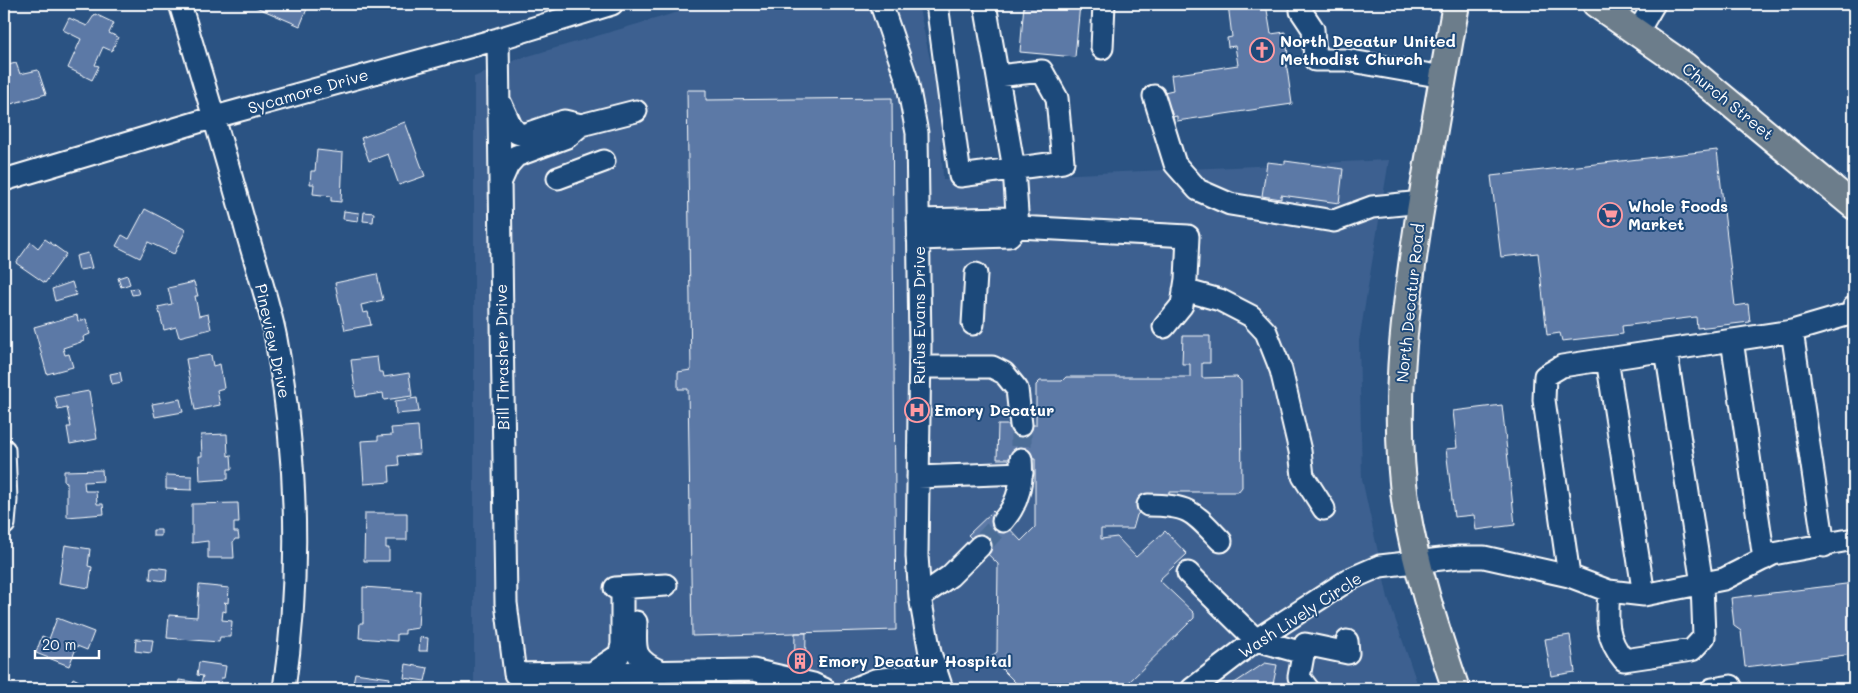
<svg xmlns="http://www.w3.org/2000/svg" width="1858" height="693" viewBox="0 0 1858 693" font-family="Mali,sans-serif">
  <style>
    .built { fill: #3d6190 }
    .building { fill: #5b79a6; stroke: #fff }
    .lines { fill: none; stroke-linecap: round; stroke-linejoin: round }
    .minor-tunnel { stroke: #4b6d96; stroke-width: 21; stroke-dasharray: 21 11; stroke-linecap: butt }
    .minor-casing { stroke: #fff; stroke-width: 25 }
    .major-casing { stroke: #fff; stroke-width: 30 }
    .minor { stroke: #1f4a7a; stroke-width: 21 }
    .major { stroke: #6c7d8b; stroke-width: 26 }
    .labels { text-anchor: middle; stroke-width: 4; stroke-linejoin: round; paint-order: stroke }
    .poi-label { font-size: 16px; font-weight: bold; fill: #fff; stroke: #1f4a7a; text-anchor: start }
    .street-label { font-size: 16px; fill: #fff; stroke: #1f4a7a }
  </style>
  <rect width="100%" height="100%" fill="#2b5383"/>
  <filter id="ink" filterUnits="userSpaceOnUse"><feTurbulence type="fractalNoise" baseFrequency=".02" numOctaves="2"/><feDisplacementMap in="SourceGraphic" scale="10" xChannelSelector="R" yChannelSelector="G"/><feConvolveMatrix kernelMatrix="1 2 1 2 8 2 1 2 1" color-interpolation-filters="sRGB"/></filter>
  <g filter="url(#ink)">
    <path class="built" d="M706,4H918L940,105L943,180L1389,160L1359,341L1362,479L1388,598L1419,689H474V77L518,59Z"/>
    <path class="building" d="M249,4H309L300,26Z
      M1024,4H1080L1075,57L1020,52Z
      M1228,4H1266L1271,34L1285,32L1288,54H1285L1292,104L1177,121V116L1168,118L1164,92L1173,90L1171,75L1238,65L1235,46L1228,47L1227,38L1232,37Z
      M95,14L114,23L109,33L118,37L112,51L103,47L95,65L99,66L92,80L68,68L81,39L63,30L69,18L87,26Z
      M16,63L20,74L38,70L46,94L4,106V66Z
      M687,90H706V100L892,98L896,630L692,636L688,389H678V372L691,370Z
      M405,122L425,176L399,185L388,154L369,161L361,138Z
      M317,150L343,153L341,202L331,201V196L313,194L314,184H310L311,171H315Z
      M1717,150L1735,306L1748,304L1750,322L1697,328L1696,317L1622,326L1623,334L1562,341L1560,333L1547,335L1538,253L1501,257L1491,176Z
      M1285,161L1343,169L1339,203L1281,195V199L1262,196L1267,162L1285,164Z
      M145,209L186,230L174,254L148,242L140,258L116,246L122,235L129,239Z
      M344,211L359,213L358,221L343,219Z
      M364,212L374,213L373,222L363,221Z
      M45,239L66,254L45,283L16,263L31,242L38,248Z
      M88,253L92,268L79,270L76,256Z
      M377,274L383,300L361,305L363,313L368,312L371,325L345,330L335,283Z
      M127,275L130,284L121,287L118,278Z
      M72,282L76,295L55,301L52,289Z
      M194,282L198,296H195L199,316L208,314L211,329L179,337L176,327L164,330L158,307L172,304L168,288Z
      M137,288L139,294L132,295L130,289Z
      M77,315L78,321L86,319L90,334L83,337L84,341L63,348L65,355L69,354L73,367L47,374L34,327Z
      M1183,336H1210V363H1202V378L1237,377L1241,381L1242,487L1238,492H1169V500L1147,503L1137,515L1133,529H1101V539L1117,537L1136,557L1165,531L1187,554L1159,580L1194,613V618L1122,689H1022L993,660V655L997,652L998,564L968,535L993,511L1021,541L1035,527V459H997L998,425H1036V385L1040,381H1062L1066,377H1190V364H1182Z
      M211,355L213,366L220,364L224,388L217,390L220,405L195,410L186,359Z
      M377,357L379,372H383L384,377L409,373L412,396L384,400L383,393L356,397L351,360Z
      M120,372L122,382L112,384L110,374Z
      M89,391L97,439L70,444L67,427H71L67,408L58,410L55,397Z
      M417,398L419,412L396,414L395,401Z
      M180,399L183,412L155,417L152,404Z
      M1502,405L1515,525L1476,530L1474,515L1454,517L1446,449L1457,448L1453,411Z
      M418,426L420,454L398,456L399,465L389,466L390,482L364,484L361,441L378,440V436L392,435L391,428Z
      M227,434L228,456L231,455L232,469H228V479L200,481L199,456H202L201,435Z
      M102,470L103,481L84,482L85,491H96L97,504H103L104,514L67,517V482L64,481V471Z
      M166,475L192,476V490L166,489Z
      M238,503L239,523H234V532H238L239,539H235L233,542L234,558H208V541L192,543V504Z
      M365,513H407V540H386V548H389V561H364Z
      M153,530H161V536H153Z
      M65,545L90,549L88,566L92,567L89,588L59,583Z
      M151,567L167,569L166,581L150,579Z
      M1854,583V654L1745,667L1741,631L1734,626L1731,598Z
      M199,585L229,588L228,603L224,602L226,604V612L223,611L222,620L232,621L231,637H220L219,642L167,638L169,615L197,617Z
      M363,587L420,591L418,628L405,630V634H397V641L359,638L360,623H363Z
      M57,618L94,632L87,650L77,646L69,666L36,653L42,636L49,639Z
      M795,633H806L805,689H794Z
      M1570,635L1575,672L1551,676L1545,639Z
      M420,637L428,638L427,651H419Z
      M136,639L153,640L151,653L135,651Z
      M199,662L226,666L224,678H221L219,689H178L179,680L201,683L203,676L197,675Z
      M1265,663L1277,665L1272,689H1232L1233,684Z
      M406,664L428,668L425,681L404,678Z
      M355,673L390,678L388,689H352Z
      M73,678L94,689H67Z"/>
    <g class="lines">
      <path class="minor-tunnel" d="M1021,425V458
        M980,546L1003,521"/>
      <defs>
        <path id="minor" d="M180,4C203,80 226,156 247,233C257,268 269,303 276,339C297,454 301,573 284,689
          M881,4L907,80L917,133L920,345L917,556L920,597L930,653L942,689
          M937,4L960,176L1063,162L1057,98L1042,71L998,76
          M1301,11L1313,29L1315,60H1346L1443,77
          M1638,31L1654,4
          M498,39L506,603L515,674L753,670L813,684L824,689
          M1102,48L1104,4
          M1154,96L1175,164L1198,190L1230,204L1334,221L1372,207L1422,202
          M581,125L636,111
          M558,178L604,161
          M4,180L215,117L498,39L612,4
          M500,183L508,165L516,156L567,137L581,125L564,121L523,135L517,133L511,126L501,104
          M918,220L1008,218L1018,227L1188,236L1186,279L1182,305L1164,327
          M918,239L1009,236L1018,227L1014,169L985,4
          M1184,290L1220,300L1251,316L1266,332L1281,370L1300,451L1303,476L1324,509
          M1854,307L1850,314L1792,331L1562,366L1545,376L1544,400L1569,576L1609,591L1644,595L1724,579L1773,554L1854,539
          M973,324L976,274
          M1792,331L1824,546
          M1732,340L1764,559
          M1607,359L1644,595
          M920,367H992L1004,373L1017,389L1021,425
          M4,450L6,500L4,524
          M918,477L1022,473
          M1148,505C1190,505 1193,512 1221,541
          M1003,521C1018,504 1023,482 1021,459
          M1188,573L1256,640L1303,653
          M615,588L666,585
          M1609,591C1607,619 1605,638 1624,660L1692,650L1704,637L1702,584L1666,350
          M920,597L950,576L980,546
          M636,622C635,649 632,659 660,671
          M595,671L619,655L622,645V588
          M853,689L875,680L935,673
          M1192,689L1256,640L1350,579L1380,566L1459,557H1484L1569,576
          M1308,689L1299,677L1305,644L1348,653L1347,641
          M1712,689L1731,686L1732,689"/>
        <path id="major" d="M1596,4L1685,66L1854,206
          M1456,689C1436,630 1416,569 1406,507C1392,413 1404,317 1418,224C1430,150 1443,77 1456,4"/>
      </defs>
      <use href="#minor" class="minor-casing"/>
      <use href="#major" class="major-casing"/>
      <use href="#minor" class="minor"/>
      <use href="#major" class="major"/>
    </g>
  </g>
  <defs>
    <symbol id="church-ring" viewBox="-11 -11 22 22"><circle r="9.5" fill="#1f4a7a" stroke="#ff9aa2" stroke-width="1.5"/><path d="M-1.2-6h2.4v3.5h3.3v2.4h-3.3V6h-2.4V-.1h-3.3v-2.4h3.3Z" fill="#ff9aa2"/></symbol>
    <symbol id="supermarket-ring" viewBox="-11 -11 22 22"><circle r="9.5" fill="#1f4a7a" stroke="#ff9aa2" stroke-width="1.5"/><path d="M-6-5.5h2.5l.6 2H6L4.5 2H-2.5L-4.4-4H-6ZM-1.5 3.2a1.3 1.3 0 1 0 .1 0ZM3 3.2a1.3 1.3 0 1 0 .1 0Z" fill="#ff9aa2"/></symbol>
    <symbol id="hospital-ring" viewBox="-11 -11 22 22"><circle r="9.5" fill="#1f4a7a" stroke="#ff9aa2" stroke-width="1.5"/><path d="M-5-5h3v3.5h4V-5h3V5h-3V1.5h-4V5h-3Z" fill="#ff9aa2"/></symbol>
    <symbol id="building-ring" viewBox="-11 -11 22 22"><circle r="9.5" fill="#1f4a7a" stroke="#ff9aa2" stroke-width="1.5"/><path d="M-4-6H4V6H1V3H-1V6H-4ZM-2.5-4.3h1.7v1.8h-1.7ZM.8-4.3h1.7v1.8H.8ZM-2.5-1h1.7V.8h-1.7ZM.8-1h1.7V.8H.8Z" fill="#ff9aa2"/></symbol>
  </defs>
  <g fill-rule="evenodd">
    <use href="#church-ring" x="1248" y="36" width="28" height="28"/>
    <use href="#supermarket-ring" x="1596" y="201" width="28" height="28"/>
    <use href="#hospital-ring" x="903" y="396" width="28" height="28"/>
    <use href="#building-ring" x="786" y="647" width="28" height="28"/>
  </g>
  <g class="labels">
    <g class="poi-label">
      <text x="1280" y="47">North Decatur United<tspan x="1280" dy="18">Methodist Church</tspan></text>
      <text x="1628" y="212">Whole Foods<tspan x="1628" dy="18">Market</tspan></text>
      <text x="934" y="416">Emory Decatur</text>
      <text x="818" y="667">Emory Decatur Hospital</text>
    </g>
    <g class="street-label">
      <text transform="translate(308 91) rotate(-16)" y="6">Sycamore Drive</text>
      <text transform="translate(1728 101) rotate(39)" y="6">Church Street</text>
      <text transform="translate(1410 303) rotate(-84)" y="6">North Decatur Road</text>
      <text transform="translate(919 315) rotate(-90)" y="6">Rufus Evans Drive</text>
      <text transform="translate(273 341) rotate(78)" y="6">Pineview Drive</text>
      <text transform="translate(502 357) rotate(-91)" y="6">Bill Thrasher Drive</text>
      <text transform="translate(1300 615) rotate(-33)" y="6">Wash Lively Circle</text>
    </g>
  </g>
  <rect width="1858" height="693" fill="none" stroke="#1f4a7a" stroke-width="20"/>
  <rect x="10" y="10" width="1838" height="673" fill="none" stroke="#fff" stroke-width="2" filter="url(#ink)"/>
  <path d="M35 650v8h64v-8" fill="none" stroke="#ffffff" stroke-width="2.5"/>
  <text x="42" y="650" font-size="15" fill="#ffffff" stroke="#1f4a7a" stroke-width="4" paint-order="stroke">20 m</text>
</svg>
